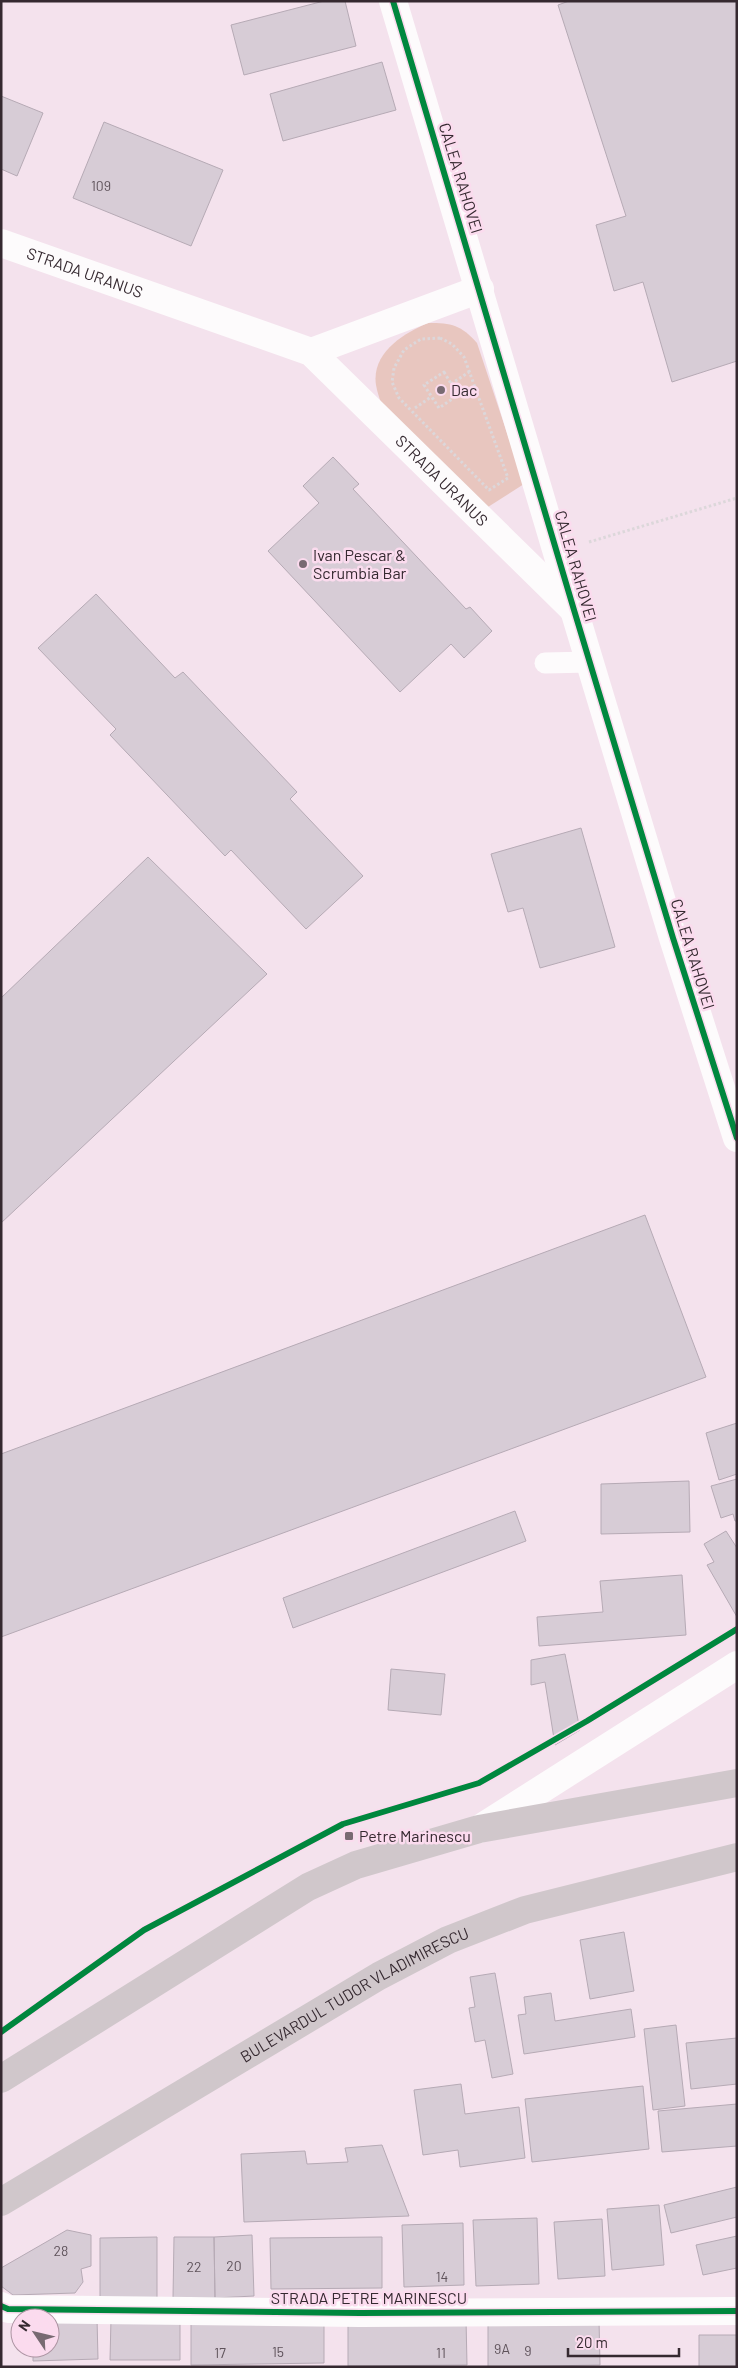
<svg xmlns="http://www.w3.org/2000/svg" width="738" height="2368" viewBox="0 0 738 2368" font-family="Barlow,sans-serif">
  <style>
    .green { fill: #e8c6bf }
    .building { fill: #d7ccd6; stroke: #b6aab5 }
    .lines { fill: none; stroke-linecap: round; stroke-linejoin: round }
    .path { stroke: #dcd7da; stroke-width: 3; stroke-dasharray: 2.5 2.5; stroke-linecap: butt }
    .lane { stroke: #fdfbfc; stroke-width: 21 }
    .street { stroke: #fdfbfc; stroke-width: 28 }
    .secondary { stroke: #fdfbfc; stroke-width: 28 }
    .primary { stroke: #d0c7cb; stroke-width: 28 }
    .cycleway-casing { stroke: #fbdbee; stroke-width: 9 }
    .cycleway { stroke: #00873e; stroke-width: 6 }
    .poi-dot { fill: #786a72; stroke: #fbdbee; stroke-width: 2 }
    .labels { text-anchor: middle; stroke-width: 5; stroke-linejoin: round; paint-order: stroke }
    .number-label { font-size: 14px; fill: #5e525a }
    .street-label { font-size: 16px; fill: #352930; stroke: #fbdbee }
    .poi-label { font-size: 16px; fill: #352930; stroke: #fbdbee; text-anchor: start }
  </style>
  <rect width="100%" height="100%" fill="#f4e2ed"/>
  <path class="green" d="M428,323C452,323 461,325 477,343L524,484L488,507L381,403C379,397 377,391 376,385C371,353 404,333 428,323Z"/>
  <path class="building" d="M324,1H345L356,46L244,75L231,25Z
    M569,1H737V361L672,382L643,282L614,291L596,225L626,216L558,5Z
    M382,62L396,110L283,141L270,94Z
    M1,96L43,113L17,176L1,169Z
    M104,122L223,170L191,246L73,198Z
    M333,457L359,484L353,489L466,609L470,607L492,631L464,658L451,644L400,692L268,551L319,503L303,486Z
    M96,594L175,678L183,672L297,792L290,799L363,876L306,929L231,850L225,856L110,735L116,729L38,648Z
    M581,828L615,947L540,968L523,908L508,912L491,854Z
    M148,857L267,974L1,1223V998Z
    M645,1215L706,1377L1,1637V1454Z
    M737,1423V1474L719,1480L706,1433Z
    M737,1479V1521H735L733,1514L721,1518L711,1486Z
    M689,1481L690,1532L601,1534V1484Z
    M515,1511L526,1541L293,1628L283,1598Z
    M726,1531L737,1548V1617L707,1565L714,1562L704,1544Z
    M682,1575L686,1635L539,1646L537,1617L603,1612L600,1581Z
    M565,1654L580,1730L555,1745L545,1682L531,1685V1660Z
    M391,1669L445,1674L441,1715L388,1710Z
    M624,1932L634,1991L590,1999L580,1940Z
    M495,1973L513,2074L492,2078L485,2040L475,2042L469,2008L475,2007L470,1977Z
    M551,1993L555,2021L631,2009L635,2037L524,2054L518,2015L526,2014L524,1997Z
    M676,2025L685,2106L653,2110L644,2029Z
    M737,2038V2084L691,2089L686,2043Z
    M461,2084L465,2114L519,2107L525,2158L460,2167L458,2150L423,2155L414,2090Z
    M643,2086L649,2149L532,2162L525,2099Z
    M737,2104V2146L662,2152L658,2111Z
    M382,2145L409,2216L244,2222L241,2154L305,2151L307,2164L348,2162L345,2148Z
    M737,2187V2217L671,2233L664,2205Z
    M659,2205L664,2265L612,2270L607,2209Z
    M537,2218L539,2284L476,2286L473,2220Z
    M602,2219L605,2276L558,2279L554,2222Z
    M463,2223L464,2285L404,2287L402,2225Z
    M67,2230L91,2235V2266L81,2269L83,2282L75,2293L13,2295L1,2286V2268Z
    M252,2235L254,2296L215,2298L214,2237Z
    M737,2236V2268L703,2275L696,2245Z
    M157,2237V2299H100V2238Z
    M174,2237H214L215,2298H173Z
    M382,2237V2288L271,2289L270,2238Z
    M97,2318L98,2359L33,2361V2348H50V2319Z
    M111,2319H180V2360H110Z
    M466,2319L467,2365L348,2366V2320Z
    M324,2320V2363L191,2365V2322Z
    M599,2320L600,2365L488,2367V2322Z
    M699,2335H737V2367H699Z"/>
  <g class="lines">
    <path class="path" d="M440,338L452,344L464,357L508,478L489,490L399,398L392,382L394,368L404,350L421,339Z
      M444,372L458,395L439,408L424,385Z
      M451,384L469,372
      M415,408L431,397
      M589,542L737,498"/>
    <path class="lane" d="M545,663L590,662"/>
    <g class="street">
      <path id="s1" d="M1,243L311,352L574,610"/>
      <path d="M311,352L480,289"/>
      <path d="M1,2306L8,2309L360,2313L737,2311"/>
    </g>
    <path class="secondary" d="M393,1L574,610L673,938L737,1138
      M479,1829L737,1665"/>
    <g class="primary">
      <path d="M1,2079L308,1887L356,1865L479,1829L737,1783"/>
      <path id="s2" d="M1,2202L379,1976L448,1940L525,1910L737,1857"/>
    </g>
    <defs>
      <path id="cycleway" d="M393,1L574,610L673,938L737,1138
        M1,2032L144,1930L343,1824L479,1783L587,1721L737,1629
        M1,2306L8,2309L360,2313L737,2311"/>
    </defs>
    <use href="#cycleway" class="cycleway-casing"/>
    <use href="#cycleway" class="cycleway"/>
  </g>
  <g class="poi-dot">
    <circle cx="441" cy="390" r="5"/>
    <circle cx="303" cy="564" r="5"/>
    <rect x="344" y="1831" width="10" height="10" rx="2.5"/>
  </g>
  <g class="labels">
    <g class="number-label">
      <text x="101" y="191">109</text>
      <text x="61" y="2256">28</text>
      <text x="234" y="2271">20</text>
      <text x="194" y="2272">22</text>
      <text x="442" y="2282">14</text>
      <text x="502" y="2354">9A</text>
      <text x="528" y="2356">9</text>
      <text x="278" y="2357">15</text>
      <text x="220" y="2358">17</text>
      <text x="441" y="2358">11</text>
    </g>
    <g class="street-label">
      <text transform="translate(461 178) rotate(73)" y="6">CALEA RAHOVEI</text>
      <text dy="6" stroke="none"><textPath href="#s1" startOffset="89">STRADA URANUS</textPath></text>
      <text dy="6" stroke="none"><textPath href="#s1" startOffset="512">STRADA URANUS</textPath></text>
      <text transform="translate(576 566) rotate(74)" y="6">CALEA RAHOVEI</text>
      <text transform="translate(693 954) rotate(73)" y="6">CALEA RAHOVEI</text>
      <text dy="6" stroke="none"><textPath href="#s2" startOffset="410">BULEVARDUL TUDOR VLADIMIRESCU</textPath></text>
      <text x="369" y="2304">STRADA PETRE MARINESCU</text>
    </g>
    <g class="poi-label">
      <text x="451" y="396">Dac</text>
      <text x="313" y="561">Ivan Pescar &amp;<tspan x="313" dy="18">Scrumbia Bar</tspan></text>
      <text x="359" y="1842">Petre Marinescu</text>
    </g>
  </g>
  <rect width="738" height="2368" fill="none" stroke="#352930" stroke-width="5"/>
  <g transform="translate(35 2333) rotate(305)"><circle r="24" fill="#fbdbee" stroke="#ac94a2"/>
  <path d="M0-4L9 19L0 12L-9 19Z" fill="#786a72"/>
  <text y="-8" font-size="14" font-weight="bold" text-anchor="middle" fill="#352930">N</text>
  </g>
  <path d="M568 2348v8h111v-8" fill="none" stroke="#352930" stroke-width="2.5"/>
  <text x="576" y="2348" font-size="15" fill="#352930" stroke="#fbdbee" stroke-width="4" paint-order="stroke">20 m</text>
</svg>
